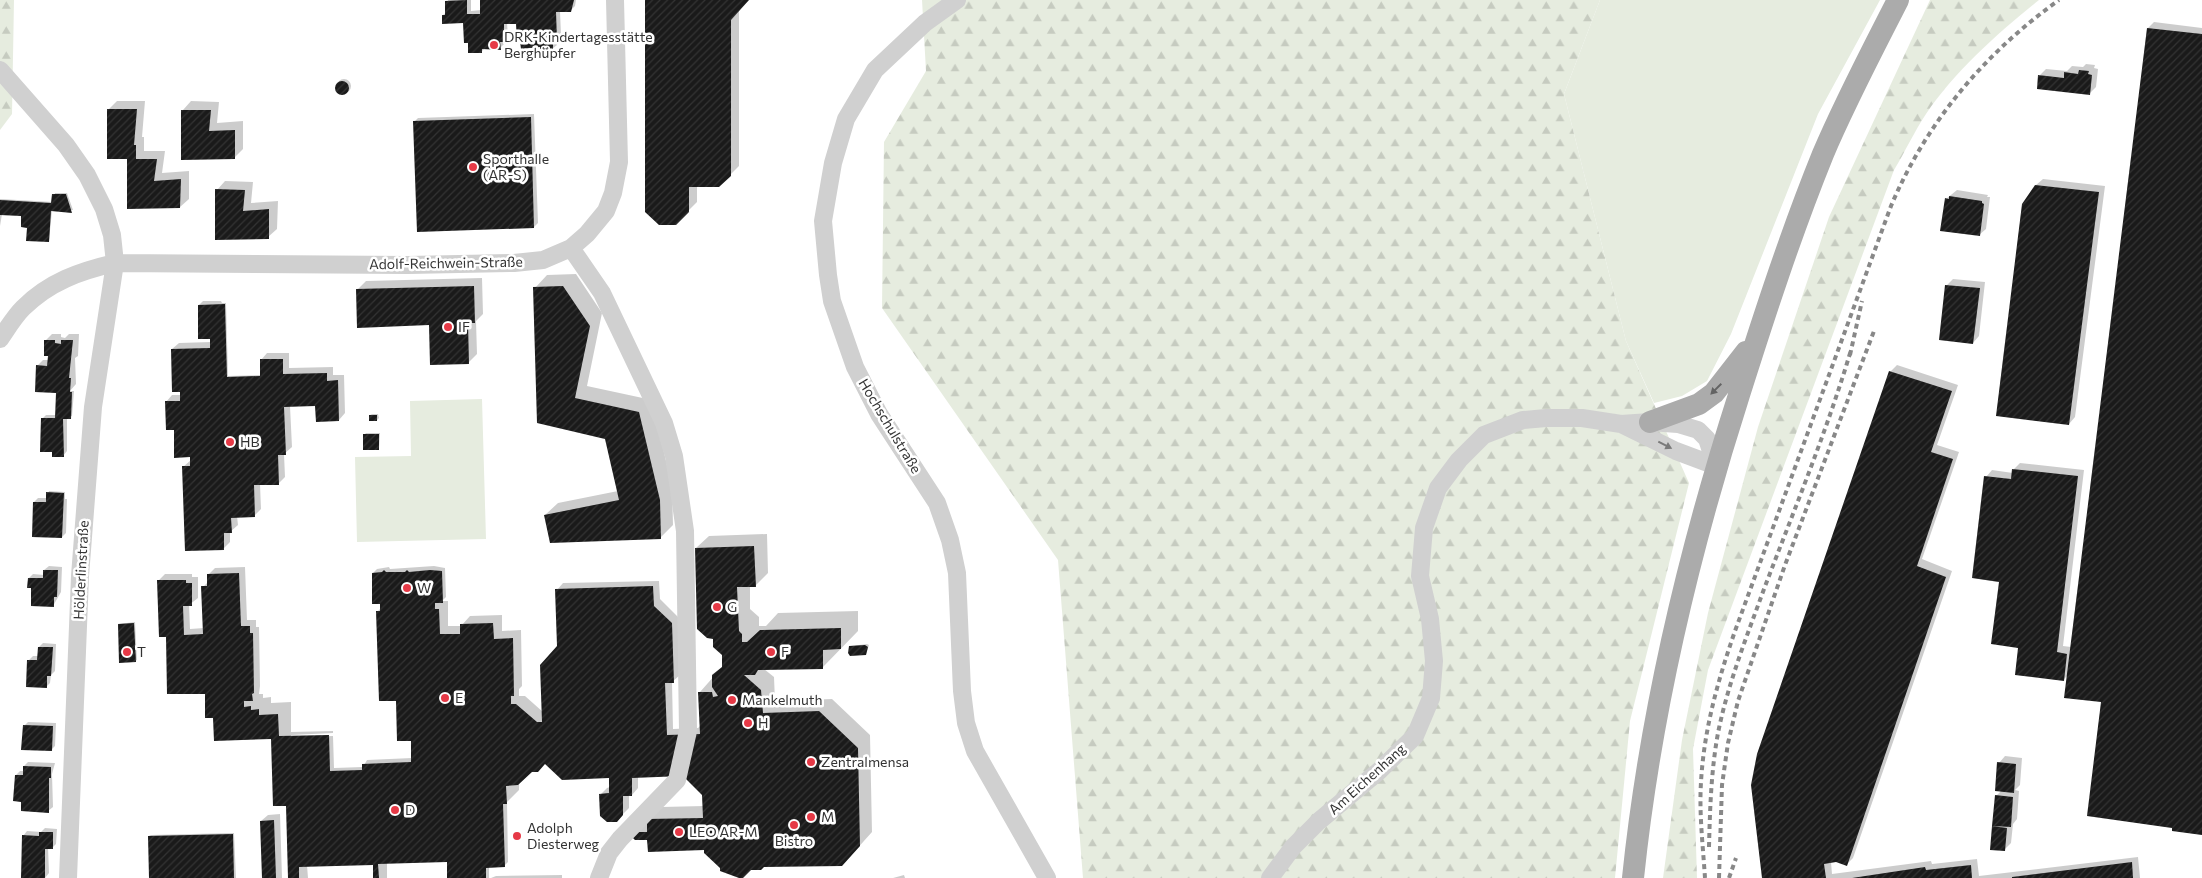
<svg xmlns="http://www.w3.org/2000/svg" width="2202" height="878" viewBox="0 0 2202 878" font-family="Commissioner,sans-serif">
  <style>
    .grass { fill: #e6ecdf }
    .forest { fill: url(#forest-firs) }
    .shadow { fill: #0003 }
    .building { fill: url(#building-hatch) }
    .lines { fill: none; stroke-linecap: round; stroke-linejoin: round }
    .minor { stroke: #d0d0d0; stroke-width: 18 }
    .major { stroke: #ababab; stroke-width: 22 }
    .rail { stroke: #888; stroke-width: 4; stroke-dasharray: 5 4; stroke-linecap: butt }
    .oneway { fill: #636363 }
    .oneway2 { fill: #7a7a7a }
    .poi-dot { fill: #e63946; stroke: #fff; stroke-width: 2 }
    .labels { text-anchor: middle; stroke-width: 5; stroke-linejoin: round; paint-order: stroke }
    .poi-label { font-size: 14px; fill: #333; stroke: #fff; text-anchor: start }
    .street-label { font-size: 14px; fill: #333; stroke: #fff }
  </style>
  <defs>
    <pattern id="forest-firs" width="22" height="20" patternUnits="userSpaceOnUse" patternTransform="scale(1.25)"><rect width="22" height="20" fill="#e6ecdf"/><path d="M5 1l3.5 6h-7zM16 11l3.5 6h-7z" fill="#c6cbc0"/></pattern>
    <pattern id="building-hatch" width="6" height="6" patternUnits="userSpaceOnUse" patternTransform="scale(1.25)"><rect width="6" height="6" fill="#1a1a1a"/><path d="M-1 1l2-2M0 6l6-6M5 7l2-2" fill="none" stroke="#333"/></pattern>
  </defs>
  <rect width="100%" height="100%" fill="#fff"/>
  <path class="grass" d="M1600,0H1880L1818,114L1731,334L1707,381L1682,396L1654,403L1626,341L1564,94Z
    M482,399L486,539L357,542L355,457L411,456L410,401Z"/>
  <path class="forest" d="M0,0H14L12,114L0,130Z
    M922,0H1600L1564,94L1626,341L1689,483L1630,721L1615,878H1083L1058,560L882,308L884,142L926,71Z
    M1930,0H2039C1999,32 1955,71 1926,114C1914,132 1905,152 1894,170L1708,670L1693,749L1697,878H1663L1682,740L1708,613L1758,427L1829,217Z"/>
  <path class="shadow" d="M448,0H471V11L481,10L482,0H576L575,6L571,10L560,11L561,35L556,39L557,45L552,49L541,46L518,23H507L508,37L504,40V44L500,48H485L481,52L469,42L464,22L443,15L447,12Z
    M647,0H749L739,10V166L719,186H697V202L675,224Z
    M2154,22L2202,28V834L2173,826L2103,701L2068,675L2063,680L2019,646L2000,581L1986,477L1992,470L2013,473L2014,469L2020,463L2084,470L2063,646L2071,647L2148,28Z
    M2086,64L2095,65L2094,68L2098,69L2096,87L2089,94L2040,75L2046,69L2067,71L2072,66L2083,67Z
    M337 86a7 7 0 1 1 14 0a7 7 0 1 1-14 0Z
    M117,101H145L142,137H144V151H165L162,173L189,171V199L180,207L128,158L109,109Z
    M191,101L219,102L217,123L243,121V149L234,158L183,110Z
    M534,114L538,223L534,227L414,122L418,118Z
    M2043,179L2105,186L2075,417L2069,424L2036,185Z
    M225,181L253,182L251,203L278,201L277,229L268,237L217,190Z
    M1957,190L1988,195L1987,197H1990L1986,229L1979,235L1946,199Z
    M55,193H67L73,210H52L49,241L28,227L23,215L2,214L0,226V199L53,202Z
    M576,274L602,313L587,386L652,400L672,487L673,525L660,538L545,515L558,503L618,491L606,438L538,422L535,288L547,275Z
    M482,278L483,314L476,321L477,354L468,363L430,324L357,290L366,281Z
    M1953,279L1985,282L1979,336L1973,343L1941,339L1947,285Z
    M203,301H221L222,303H226L228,376L261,375V360L267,353H289V368L333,367V375H344L345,413L339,420L316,405L290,406L292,447L284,454L285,477L278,484H260L261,509L255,515L237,516L238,525L230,532V542L224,548L183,467L191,460V456L175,428L166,402L172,395H182L172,349L179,343L211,342L199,305Z
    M52,334H61V337L65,338L69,334H79L78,356L75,358L76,384L70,391H74L72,416L67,418V451L63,456L42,419L46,415H56L57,391L37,366L43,360H49L46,340Z
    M1897,365L1958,385L1937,445L1959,452L1922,559L1952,571L1853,858L1847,864L1837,861L1831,862L1832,874L1931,861L1932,864L1977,859L1979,876L2138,857L2140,878H1764L1890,372Z
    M372,414H378L379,418L377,420L370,415Z
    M366,433H380L379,448L364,435Z
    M49,491L65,492V499H67L66,533L62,537L34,502L38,498H47Z
    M767,534L768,573L755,586H750V609L759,617V626H766L778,613L858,611V631L823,667L764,669L774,677L775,701L832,699L870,735L872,832L855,851L705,849L633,837L661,807L704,806L703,794L683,775L638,777V788L632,795H629V808L616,821L601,794L607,788L610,787V777L545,763L531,771L519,783V790L507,802L508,862L504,866H489V878H448V861L387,863V878H374L376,863L307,865L308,878H289L287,805L272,738L214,718L206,693L167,636L158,581L165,574H192V577H198V598L189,605L190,629L204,628L203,587L209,581V574L215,568L245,567L247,620H256V627H259L260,686L259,694H263V698L271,697V703L291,702V732L333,731V733L291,735V737L333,736L334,768L363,767L367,760L412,758V739L398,699L378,611L382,607L373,573L377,569L389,567L390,569L434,566L445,568L446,597L442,601H448V626H461L470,616L502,615V631L521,630L522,686L519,689V696H525L543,712L558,647L557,590L563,583L659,581L660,599L678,617L680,675L672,682L673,729L698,728L701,725L700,692L723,666V655L714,637L696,548L709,536Z
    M49,566L62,567L61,592L53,606L29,578L33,574L44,575V570Z
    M135,622L137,660L135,661L119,624Z
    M43,643L56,644L55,671L51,675L50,683L46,687L29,660L33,656H39V647Z
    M867,644L869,645L866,654L851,646Z
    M28,722L56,723L55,746L51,750L24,726Z
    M2005,756L2022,758L2020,785L2015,790L2019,791L2017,819L2013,824L2011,843L2004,850L1991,849L1996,796L2001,791L1999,763Z
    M28,762L55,763L52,774L53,807L48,811L23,800L16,775L20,771H24V766Z
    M280,814L282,878H263L261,821L268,815Z
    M45,828L57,829L56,844L52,848L48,847L49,873L45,878L23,836L27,831L41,832Z
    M234,833L236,878H150L149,836L151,835Z
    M562,875V878H491L496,876Z
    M904,875L905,878H893Z"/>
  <path class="building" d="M467,0V14H480V0H574L571,12H556L557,40H553V50L540,51V47L521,49L520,41H517L516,24H504V42H500L501,50L482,49V53H468V43H464L463,23L442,24V15H445V1Z
    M645,0H749L731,20V176L719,187H689V212L676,225H659L645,212Z
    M2147,28L2202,34V835L2172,831V828L2087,816L2101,702L2064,698Z
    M2079,70L2089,71L2088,74L2092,75L2090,95L2037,89L2038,75L2064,78V72L2078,74Z
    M335 88a7 7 0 1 1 14 0a7 7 0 1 1-14 0Z
    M107,109H137L134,145H136V159H157L154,181L181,179L180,208L127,209V159H107Z
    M181,110H211L209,131L235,130V159L181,160Z
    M531,117L534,228L417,232L413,121Z
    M2035,185L2099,192L2069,425L1996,416L2022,204Z
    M215,189L245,190L243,211L269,209V239L215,240Z
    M52,194H66L72,213L51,211L49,242L26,241L27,228L21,227V216L0,215V200L51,203Z
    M1949,196L1982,201V203L1984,204L1980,236L1940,231L1945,198L1949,199Z
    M1945,285L1980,288L1973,344L1939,340Z
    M474,286L475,323H468L469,364L430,365L429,325L357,328L356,289Z
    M563,286L590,326L575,398L639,412L660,500L661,539L550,543L544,515L619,500L605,439L537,423L533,287Z
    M225,304L227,377L260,376V359H283V374L327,373V381L338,380L339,421L316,422L315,406L284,407L286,455H278L279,485H254L255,517L231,518L232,533H224V550L185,551L182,466H190V457L174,458V430H166L165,401H180V392H172L171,349L210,348V339H198V305Z
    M44,340H55V343L61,344V340H73L69,378H71L70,392H72L71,419H63L64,457H52V452H40L41,418H55L56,393L35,392L36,365L47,366L48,356H44Z
    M1889,371L1952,391L1931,452L1953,459L1917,566L1946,577L1847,866L1836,862L1824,864L1826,878H1762L1751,785L1757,754Z
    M369,415H377V421H369Z
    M363,434H379V450H363Z
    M2012,469L2078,476L2057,652L2067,654L2064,681L2015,675L2018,648L1991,644L1999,582L1972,578L1984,476L2011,479Z
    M46,492L64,493L62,538L32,537L33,502H46Z
    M754,546L756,587H737L739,631L742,634V642H747L760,630L841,628V649L823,650V669L758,670L755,675H744L761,690L763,713L819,711L858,748L860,846L842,866L764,867L761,870H751L743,878H739L720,871V868L704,853V850L648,852L647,840H635L632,837L634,832H647V819L703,818L702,795L683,776L632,778V796H623V815L617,822H607L600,816L599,794L609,793V778L562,780L545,764L538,772H532L518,785L506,786L507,804H503L505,867L486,868V878H447V862L378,864L379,878H373V865L299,867V878H288L286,806H273L271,739L214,741L213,718H205V694H167L166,637H159L157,580H186V583H192V606H183L184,635L203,634L201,586H207V574L239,573L241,626H250V633H253L254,693L252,694L253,701H244V707L251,706V710L259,709V715L278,714L279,736L329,735L330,771L362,770V764L411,762V741H397L396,701H379L376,611H380V604H372V573L382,572L384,570L386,572H405L407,570L409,572L430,570L442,571L443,603H435V609H439L440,634H460V624L493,623L494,639L513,638L514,696H511V704H516L537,722H542L540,665L557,646L555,589L653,586L654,606L672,623L674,683H665L667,735L700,734L698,692H712L713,697L718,696L712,687V675L722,667V655L713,647V639L707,638L697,629L695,548Z
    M43,570H58L57,597H54V607L31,606V588H27L28,578H43Z
    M134,623L136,662L119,663L118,624Z
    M865,645L868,647L866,655L850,656L848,653L849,646Z
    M38,647H53L51,676H47V688L26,687L27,660H37Z
    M23,725L53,726L52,751L21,750Z
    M1997,762L2016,764L2014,793L1995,791Z
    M23,766L51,767V778H49V813L21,811V802L13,801L15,775H23Z
    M1995,795L2013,797L2011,827L1992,826Z
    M274,820L276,878H262L260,821Z
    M1992,826L2007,828L2005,851L1990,850Z
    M39,832H53V849H45V878H21L22,835L39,836Z
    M233,834L234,878H149L148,836Z
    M2132,862L2133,878H2012V877Z
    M1971,865L1972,878H1852L1925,867L1926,870Z"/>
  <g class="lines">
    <path class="minor" d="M957,0L925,23L875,70L846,119L833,163L823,221L828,275L832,301L855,367L879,414L937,503L950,540L957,573L962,691L966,723L975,751L1047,878
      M0,70L66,145L87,175L104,209L112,235L115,263L93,407L80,576L68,878
      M571,248L602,293L664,423L674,456L685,531L688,731L677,780L620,839L609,853L599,878
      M0,339C7,329 14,317 23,308C49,282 80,271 115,263L408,265L514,263L543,260L571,248L587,234L606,211L613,193L619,162L615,0
      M1621,424L1676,451L1716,466
      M1270,878L1293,847L1319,821L1379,771L1415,736L1431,698L1434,661L1430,619L1420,576L1424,528L1438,488L1459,460L1484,435L1523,420L1546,418H1582L1621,424L1650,422L1678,424L1698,430L1707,439L1716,466"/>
    <path class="major" d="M1650,422L1699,404L1714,393L1746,352
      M1633,878C1650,714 1689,551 1739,395C1765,313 1791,233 1823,154C1845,102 1872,51 1898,0"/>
    <path class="rail" d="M1850,355L1862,301
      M1709,847C1710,809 1711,771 1718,733C1728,683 1747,636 1764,589C1794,510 1827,431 1851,350
      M1705,878C1703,846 1699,814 1701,782C1704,729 1718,680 1735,631L1891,206C1927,121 1985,53 2059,0
      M1719,878L1722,785L1728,743L1738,701L1785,565L1874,331
      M1729,878L1736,858"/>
  </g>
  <defs><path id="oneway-solid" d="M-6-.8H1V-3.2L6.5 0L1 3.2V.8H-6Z" transform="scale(1.25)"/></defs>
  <use class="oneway" href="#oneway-solid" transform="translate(1716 389) rotate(135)"/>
  <use class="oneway2" href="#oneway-solid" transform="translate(1665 445) rotate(27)"/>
  <g class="poi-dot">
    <circle cx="494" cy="45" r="5"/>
    <circle cx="473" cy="167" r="5"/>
    <circle cx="448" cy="327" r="5"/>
    <circle cx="230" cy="442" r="5"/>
    <circle cx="407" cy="588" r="5"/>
    <circle cx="717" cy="607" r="5"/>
    <circle cx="127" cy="652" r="5"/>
    <circle cx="771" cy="652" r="5"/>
    <circle cx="445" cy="698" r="5"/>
    <circle cx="732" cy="700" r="5"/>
    <circle cx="748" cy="723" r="5"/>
    <circle cx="811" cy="762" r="5"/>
    <circle cx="395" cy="810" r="5"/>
    <circle cx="811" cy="817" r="5"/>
    <circle cx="794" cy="825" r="5"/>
    <circle cx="679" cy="832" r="5"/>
    <circle cx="517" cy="836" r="5"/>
  </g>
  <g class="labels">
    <g class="poi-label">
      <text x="504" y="42">DRK-Kindertagesstätte<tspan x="504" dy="16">Berghüpfer</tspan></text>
      <text x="483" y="164">Sporthalle<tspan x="483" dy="16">(AR-S)</tspan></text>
      <text x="458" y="332">IF</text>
      <text x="240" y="447">HB</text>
      <text x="417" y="593">W</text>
      <text x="727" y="612">G</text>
      <text x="137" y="657">T</text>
      <text x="781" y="657">F</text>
      <text x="455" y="703">E</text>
      <text x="742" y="705">Mankelmuth</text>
      <text x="758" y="728">H</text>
      <text x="821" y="767">Zentralmensa</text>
      <text x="405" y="815">D</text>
      <text x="821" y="822">M</text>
      <text x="527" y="833">Adolph<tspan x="527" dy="16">Diesterweg</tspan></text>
      <text x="689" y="837">LEO AR-M</text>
      <text x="794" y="846" text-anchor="middle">Bistro</text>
    </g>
    <g class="street-label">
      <text transform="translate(446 263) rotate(-1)" y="5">Adolf-Reichwein-Straße</text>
      <text transform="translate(890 426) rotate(59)" y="5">Hochschulstraße</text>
      <text transform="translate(81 570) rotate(-87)" y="5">Hölderlinstraße</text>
      <text transform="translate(1367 779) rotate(-42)" y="5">Am Eichenhang</text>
    </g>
  </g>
</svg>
